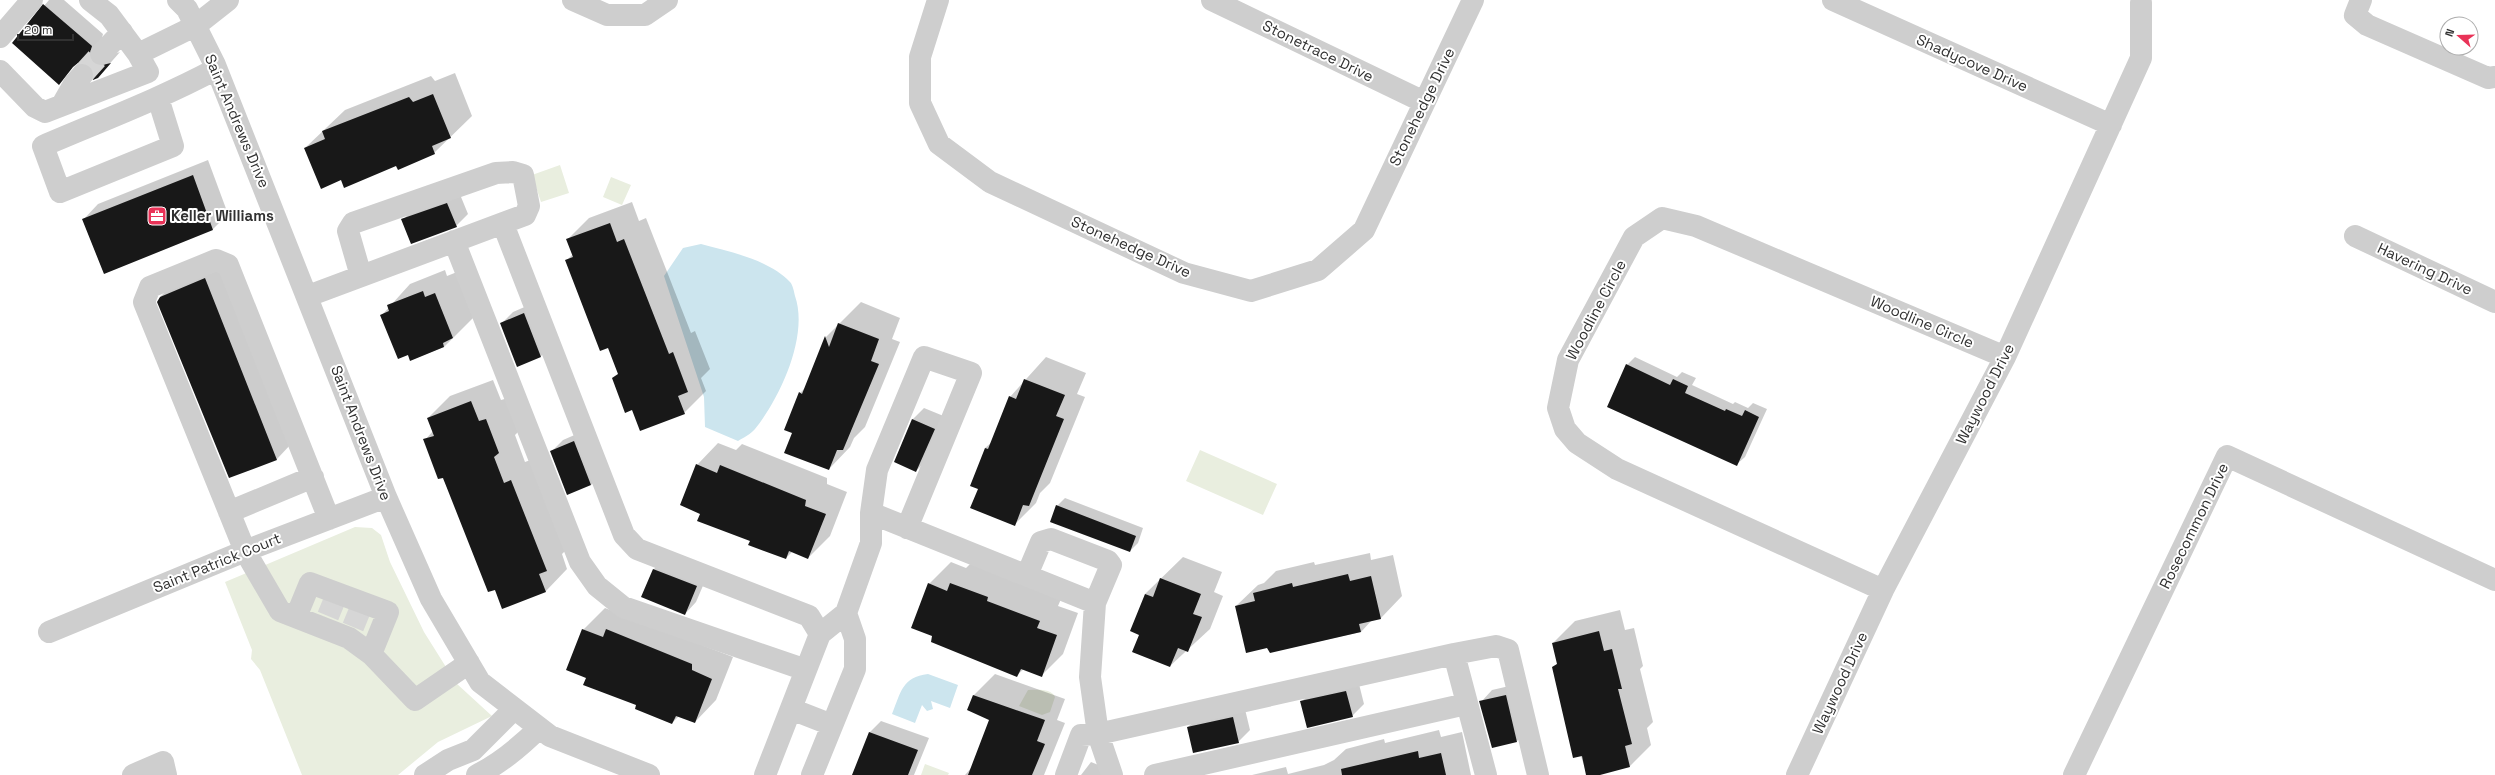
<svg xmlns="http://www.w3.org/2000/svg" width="2495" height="775" viewBox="0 0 2495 775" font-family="'Space Grotesk',sans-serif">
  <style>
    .green { fill: #e9eedf }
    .water { fill: #cce5ee }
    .shadow { fill: #0003 }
    .building { fill: #181818 }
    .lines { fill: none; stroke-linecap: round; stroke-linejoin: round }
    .minor-tunnel { stroke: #d6d6d6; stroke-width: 22; stroke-dasharray: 22 11; stroke-linecap: butt }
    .minor { stroke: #cecece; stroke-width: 22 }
    .labels { text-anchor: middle; stroke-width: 4; stroke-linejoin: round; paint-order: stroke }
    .street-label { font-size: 15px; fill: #313131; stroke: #fff }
    .poi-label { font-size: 15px; font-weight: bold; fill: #313131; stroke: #fff; text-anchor: start }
  </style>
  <rect width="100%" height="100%" fill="#fff"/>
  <path class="green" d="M560,165L569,193L541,202L532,175Z
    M611,177L631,185L622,205L603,197Z
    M1200,450L1277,484L1263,515L1186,481Z
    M355,527L372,528L381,535L390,562L424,632L456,683L492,716L438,742L398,775H302L260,670L251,659L252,650L225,582Z
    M1028,690C1037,690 1051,688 1055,697L1050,712L1042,715L1019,706Z
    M925,764L949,773L948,775H921Z"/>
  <path class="water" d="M701,244C730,252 768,259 790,282C793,285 794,292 795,296C809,336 780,398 755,429C751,434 743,438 738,441L705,427L704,397L664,276L683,248Z
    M928,674L958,685L950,708L931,701L933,709L927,711L922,705L915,723L892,714C901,692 902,677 928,674Z"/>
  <path class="shadow" d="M49,0H64L103,34L100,45L111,55L120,52L98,77L91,65L77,62L59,83L13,43Z
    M455,73L472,116L434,153L341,179L305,148L345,110L431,76L435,81Z
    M208,160L228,214L213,229L104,273L83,220L98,204Z
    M459,192L468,214L456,226L403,220L414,208Z
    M632,202L639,221L646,218L691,333L695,331L710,369L701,378L706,391L684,413L619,373L609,347L566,261L573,254L567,240L589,218Z
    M221,263L292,443L277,459L229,477L160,297L176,281Z
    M445,270L447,276L457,272L475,316L444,347L411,360L382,315L410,284Z
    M536,302L553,345L541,356L518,366L501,324L513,312Z
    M861,302L900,318L892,339L900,342L865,427L854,438L850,447L829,469L793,433L800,393L807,386L826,337Z
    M1046,357L1086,373L1077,394L1085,397L1050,483L1040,493L1036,503L1015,524L979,488L985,448L992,442L1010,397Z
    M1635,357L1677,377L1682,372L1696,378L1692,385L1733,404L1735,402L1748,408L1753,403L1767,409L1745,457L1737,464L1627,365Z
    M493,380L501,400L508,398L520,430L515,435L525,462L533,459L568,548L562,554L567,569L546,591L503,607L425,440L433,431L428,418L450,396Z
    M924,408L946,417L928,459L916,471L913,419Z
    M586,430L603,473L591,485L551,452L563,440Z
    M718,443L736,450L742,444L827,478V484L847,492L830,536L808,558L793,551L786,558L701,513L697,465Z
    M1065,498L1143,528L1138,543L1130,551L1057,506Z
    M1370,553L1371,560L1393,555L1402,596L1381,618L1372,620L1361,632L1271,652L1236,606L1258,585L1264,583L1276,571L1314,562L1315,565Z
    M666,557L708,574L696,602L685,614L643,596L654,569Z
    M1183,557L1222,572L1214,592L1223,596L1210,629L1170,666L1140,634L1145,594Z
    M973,561L1061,599L1058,606L1078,613L1063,654L1041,676L1024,669L1017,675L933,636L929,584L951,562L966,568Z
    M605,608L733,657L716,700L695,722L679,716L672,723L588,677L583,630Z
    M1620,610L1625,630L1634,628L1643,666L1640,669L1653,722L1647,728L1651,745L1629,767L1587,775L1553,668L1558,663L1553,643L1575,621Z
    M995,674L1065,699L1057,720L1065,723L1044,775H965L972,767L991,719L968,710L974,695Z
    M1358,680L1364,704L1352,716L1301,702L1313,690Z
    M1518,684L1529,730L1517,741L1481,702L1492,690Z
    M1244,705L1250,730L1238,742L1188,727L1200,715Z
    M881,721L929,738L914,775H853L870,732Z
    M1439,730L1441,737L1462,732L1471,775H1252L1286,767L1288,774L1324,765L1334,760L1346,749L1384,739L1385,743Z
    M1091,762L1106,768L1103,775H1081Z"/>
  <path class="building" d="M43,4L92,46L89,57L93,63L98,66L111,63L98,78L93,80L94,71L90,65L78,63L73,67L59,85L12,43Z
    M433,94L451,138L432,146L435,154L398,170L396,166L344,188L341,180L321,189L304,148L325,139L322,131L409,97L413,102Z
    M193,175L213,230L104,274L82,219Z
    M447,203L457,227L411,244L401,219Z
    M610,223L617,242L624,239L669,354L673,352L688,392L678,396L685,414L640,431L632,410L625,413L612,378L618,374L608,348L600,351L565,260L573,257L566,239Z
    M205,278L277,460L229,478L157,302L160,297Z
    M423,291L425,297L435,293L453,338L443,343L444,347L410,361L408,355L398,359L380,315L389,311L387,305Z
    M524,313L541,357L517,367L500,323Z
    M838,323L879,339L871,361L879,364L843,450H837L829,470L784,453L792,433L784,430L799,392L802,394L825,336L829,347Z
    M1626,364L1670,385L1673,379L1688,386L1685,393L1725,411L1726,409L1742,416L1745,410L1759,417L1737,466L1607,407Z
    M1024,379L1065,395L1056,416L1064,419L1029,506L1023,505L1015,526L970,508L978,489L970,486L985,448L988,449L1009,396L1016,399Z
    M471,401L479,421L486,419L499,453L494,457L504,483L511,480L547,571L539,574L546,592L502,609L495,590L488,592L443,478L438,479L423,439L434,436L427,418Z
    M912,419L935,429L916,472L894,462Z
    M574,441L591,485L567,495L550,451Z
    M696,464L717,473L720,465L806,500L805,506L826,514L808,559L789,551L786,559L748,545L750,541L697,521L700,514L680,505Z
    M1056,505L1136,536L1130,552L1050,522Z
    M653,569L697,586L685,615L641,597Z
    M1348,574L1350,581L1371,576L1381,619L1359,624L1361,632L1270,653L1267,648L1246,653L1235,606L1255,601L1253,593L1292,583L1293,587Z
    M1160,578L1201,594L1193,614L1202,617L1188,652L1178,648L1170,667L1132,652L1139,635L1130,631L1145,594L1153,597Z
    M928,583L947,591L950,583L988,597L987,601L1040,621L1037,628L1057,635L1042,677L1021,669L1017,677L931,642L932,636L911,628Z
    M582,629L603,637L606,629L692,664V670L712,679L695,723L676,716L672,724L635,709L636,705L583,685L586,678L566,670Z
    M1599,631L1604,651L1612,649L1622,689H1618L1632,744L1625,746L1630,767L1600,775H1586L1582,756L1573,758L1552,667L1557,664L1552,643Z
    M1346,691L1353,717L1307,728L1300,701Z
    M973,695L1045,720L1037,741L1045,744L1032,775H968L989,720L967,710Z
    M1506,695L1517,742L1492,748L1479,701Z
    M1233,717L1239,743L1193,753L1187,727Z
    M869,732L918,750L908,775H852Z
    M1418,751L1419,758L1441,753L1446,775H1342L1341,769Z"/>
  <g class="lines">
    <path class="minor-tunnel" d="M82,75L101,54
      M328,616L335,599
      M353,627L360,610"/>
    <path class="minor" d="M90,0L109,15L138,54L195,26L228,0
      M178,0L187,9L215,65L386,497L431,599L480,682L550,736L649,775
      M573,0L607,15H645L667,0
      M938,0L920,57V103L939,144L990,182L1184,273L1251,291L1318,270L1364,230L1473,0
      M1212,0L1424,102
      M1833,0L2111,125
      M2361,0L2355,15L2367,25L2488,78L2495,77
      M0,37L32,0
      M101,54L122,32
      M0,71L35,107L45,112L148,72L138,54
      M158,98L173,146L60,192L43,146C101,121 160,99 216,69
      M62,105L74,84L82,75
      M503,224L624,535L637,549L809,616L820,634
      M2355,236L2495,302
      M454,241L580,562L597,586L623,607L806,670
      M308,296L525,215L529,206L523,175L513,172L496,173L353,223L348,231L361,276
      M229,512L313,477
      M871,513L1095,603L1090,677L1098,734L1112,775
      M329,519L228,265L216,260L150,287L144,302L245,551L280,611L349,638L371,654L415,700L469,663
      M1027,575L1041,542L1051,539L1108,561L1111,565L1095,603
      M1883,590L1617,469L1577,443L1565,429L1558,408L1568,360L1634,237L1662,218L1696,226L2005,357
      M846,613L871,543V513L877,470L924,357L971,373L907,528
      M296,617L310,583L388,612L371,654
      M49,632L245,551L386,497
      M1454,654L1496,646L1508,650L1538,775
      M791,709L832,725
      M133,775L163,762L166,775
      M425,775L448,760L473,750L514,709
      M477,775C501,763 520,747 539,728
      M765,775L820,634L846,613L855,639V669L812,775
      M1066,775L1081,735L1098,734L1454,654L1486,775
      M1155,775L1466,704
      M1797,775L1883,590L2005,357L2141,58V3
      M2074,775L2227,456L2495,580"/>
  </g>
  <defs>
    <symbol id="office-square" viewBox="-11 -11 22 22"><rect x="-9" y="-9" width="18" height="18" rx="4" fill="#e93358" stroke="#fff"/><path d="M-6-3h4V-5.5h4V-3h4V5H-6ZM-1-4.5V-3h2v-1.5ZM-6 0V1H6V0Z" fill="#fff"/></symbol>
  </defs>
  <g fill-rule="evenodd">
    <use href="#office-square" x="146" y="205" width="22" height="22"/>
  </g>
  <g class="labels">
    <g class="street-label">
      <text transform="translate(1318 51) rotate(26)" y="5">Stonetrace Drive</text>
      <text transform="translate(1972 63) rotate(24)" y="5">Shadycove Drive</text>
      <text transform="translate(1422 107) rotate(-64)" y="5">Stonehedge Drive</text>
      <text transform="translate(237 121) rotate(67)" y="5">Saint Andrews Drive</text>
      <text transform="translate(1131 247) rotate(24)" y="5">Stonehedge Drive</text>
      <text transform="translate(2425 269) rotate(25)" y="5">Havering Drive</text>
      <text transform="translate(1596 310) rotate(-62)" y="5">Woodline Circle</text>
      <text transform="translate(1922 322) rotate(23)" y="5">Woodline Circle</text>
      <text transform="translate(1985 394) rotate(-63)" y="5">Waywood Drive</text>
      <text transform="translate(361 433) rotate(69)" y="5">Saint Andrews Drive</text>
      <text transform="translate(2194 526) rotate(-64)" y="5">Rosecommon Drive</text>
      <text transform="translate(217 563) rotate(-22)" y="5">Saint Patrick Court</text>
      <text transform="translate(1840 683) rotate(-65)" y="5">Waywood Drive</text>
    </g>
    <g class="poi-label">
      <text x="171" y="221">Keller Williams</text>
    </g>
  </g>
  <g transform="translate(2459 36) rotate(290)"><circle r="19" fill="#ffffff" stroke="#adadad"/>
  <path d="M0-3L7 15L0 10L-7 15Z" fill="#e93358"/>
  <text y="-6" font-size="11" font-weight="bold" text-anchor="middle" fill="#313131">N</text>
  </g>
  <path d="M18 34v6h55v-6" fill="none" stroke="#313131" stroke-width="2"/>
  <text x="24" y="34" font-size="12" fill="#313131" stroke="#ffffff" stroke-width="3" paint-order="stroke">20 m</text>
</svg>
